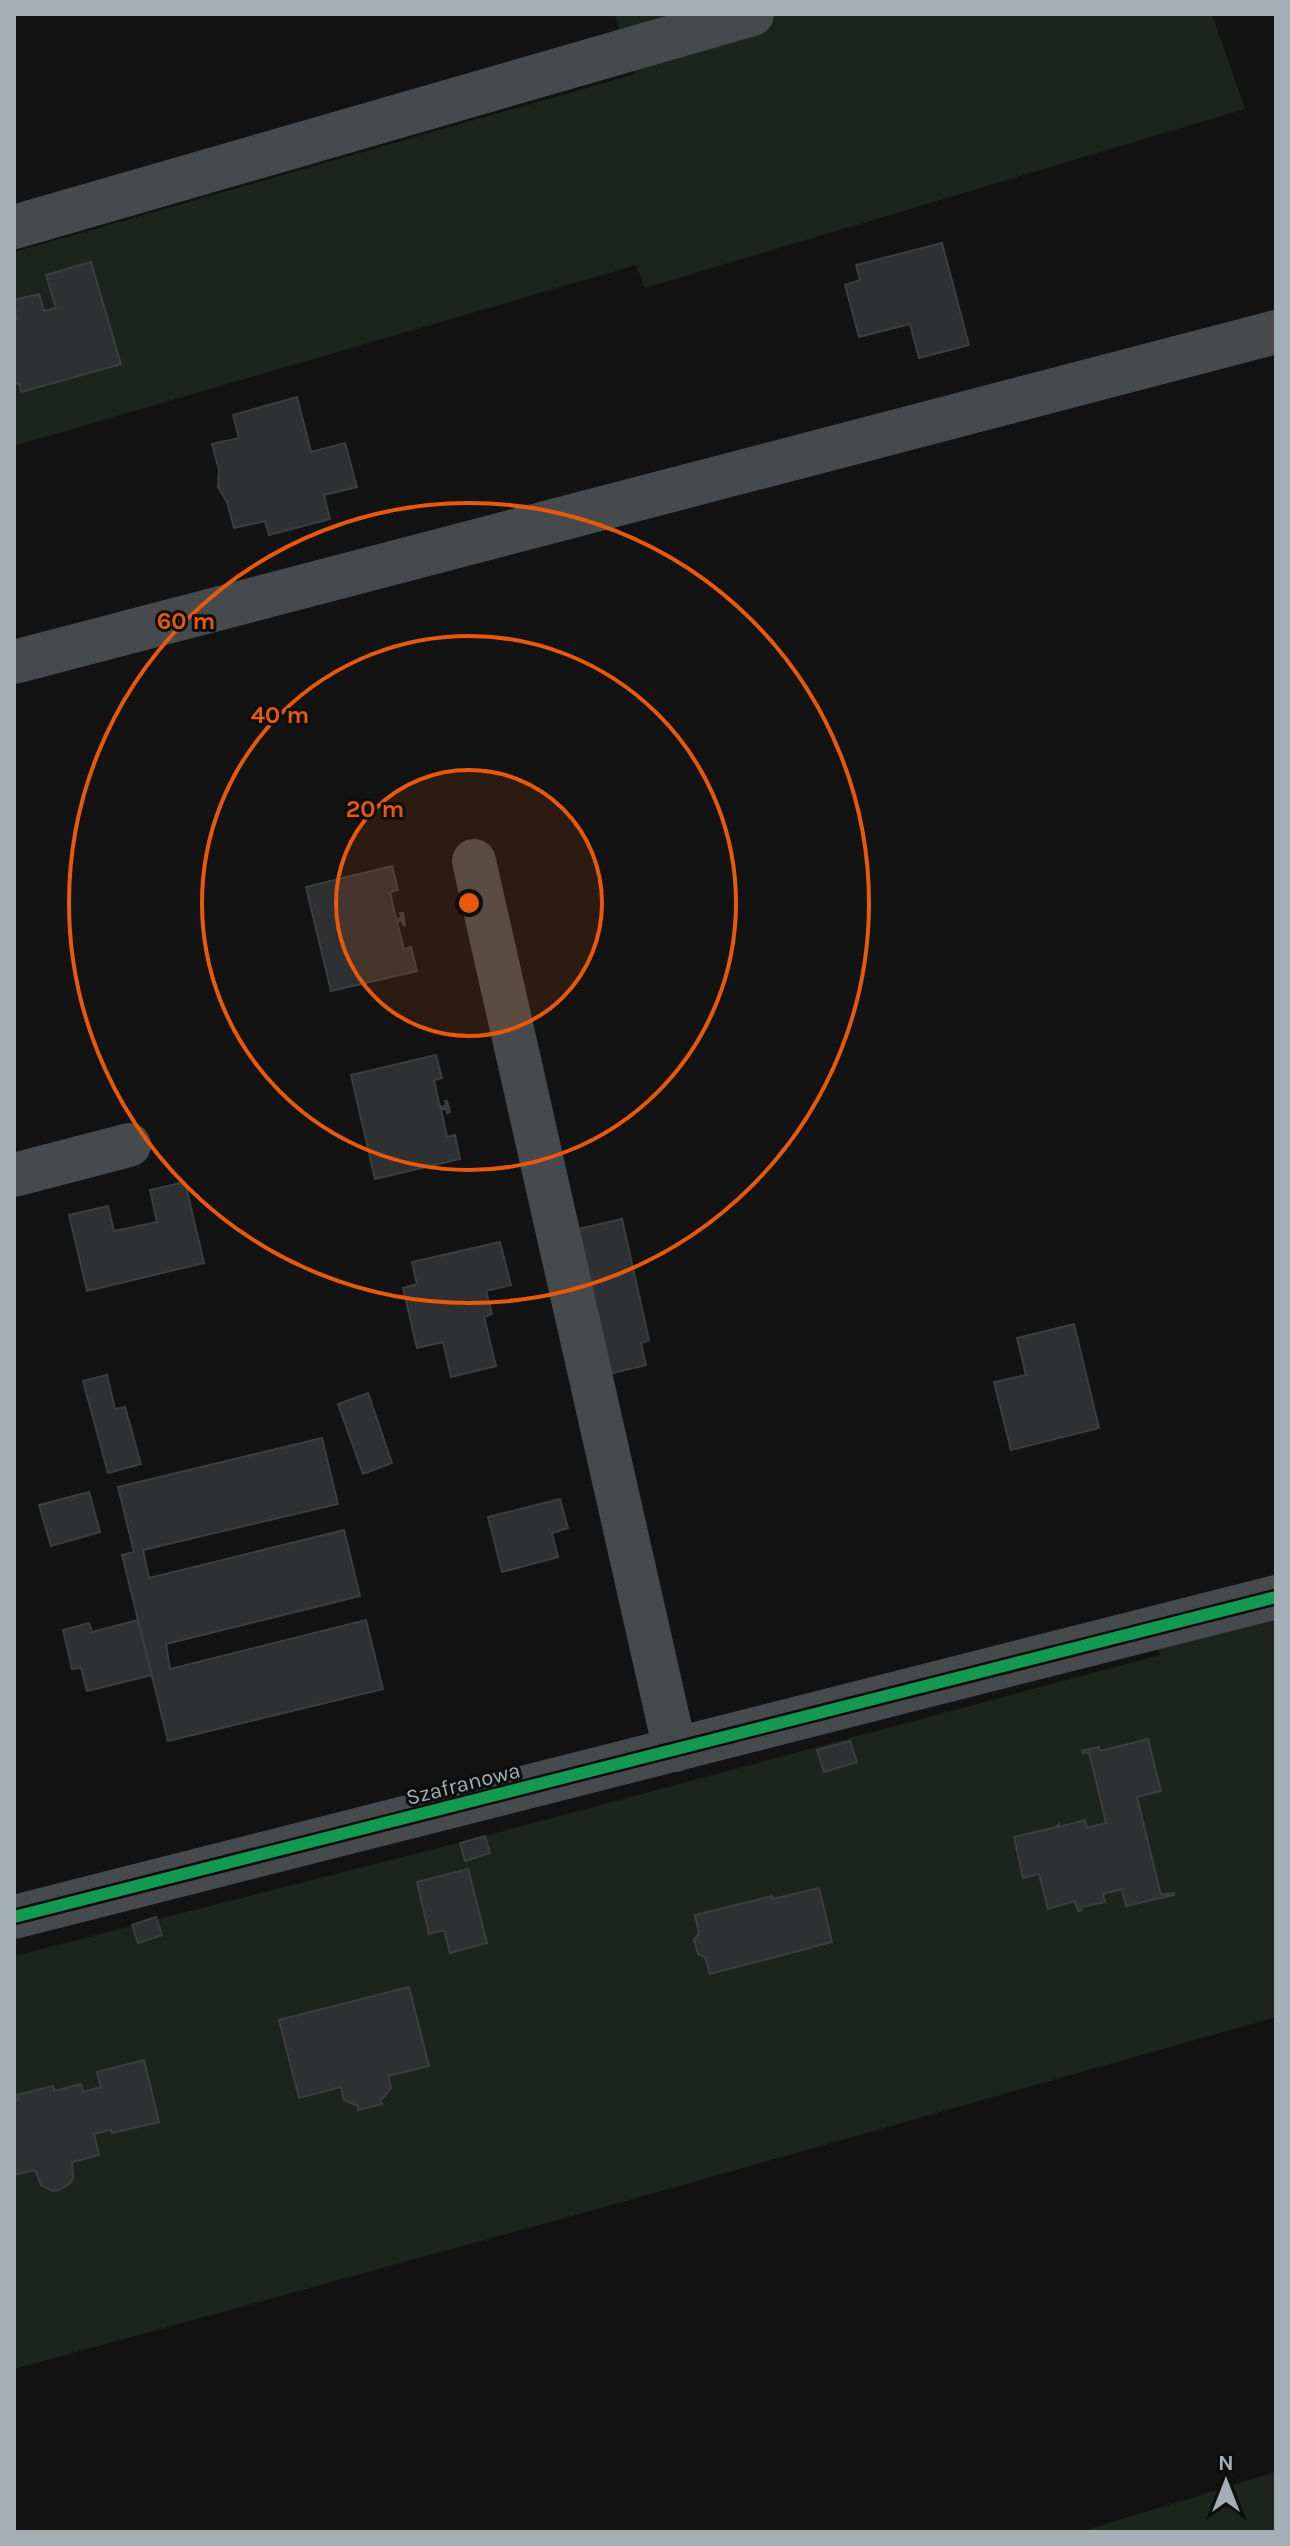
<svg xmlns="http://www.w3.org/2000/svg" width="1290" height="2546" viewBox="0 0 1290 2546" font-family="Karla,sans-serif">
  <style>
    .green { fill: #1d241d }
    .building { fill: #2f3031; stroke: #3b3e3f; stroke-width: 2 }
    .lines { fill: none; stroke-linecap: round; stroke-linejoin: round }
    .minor { stroke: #474a4c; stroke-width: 44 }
    .cycleway-casing { stroke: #0e0e0f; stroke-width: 17 }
    .cycleway { stroke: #139951; stroke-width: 12 }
    .ring { fill: none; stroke: #e8590c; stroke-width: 4 }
    .labels { text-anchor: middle; stroke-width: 6; stroke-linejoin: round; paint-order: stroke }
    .street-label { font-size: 22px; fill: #a4aeb5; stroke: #0e0e0f }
    .centre { fill: #e8590c; stroke: #0e0e0f; stroke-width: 4 }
    .ring-label { font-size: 24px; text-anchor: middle; font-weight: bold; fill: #e8590c; stroke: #0e0e0f; stroke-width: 6; stroke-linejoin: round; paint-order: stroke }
  </style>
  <rect width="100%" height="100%" fill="#131313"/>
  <path class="green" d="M614,14H1212L1245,109L645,288L636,265L14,446V252L635,74Z
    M1276,1613V2017L601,2208L14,2369V1956L485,1836L1160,1655L1157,1642Z
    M1276,2472V2532H1080Z"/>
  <path class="building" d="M942,243L969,345L919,358L910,324L859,337L845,285L860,280L856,265Z
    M91,262L121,364L21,392L20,385L14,382V320L17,319L14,300L39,294L44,311L56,308L46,275Z
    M297,397L311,452L345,443L357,487L324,495L330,519L269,535L265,521L234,528L227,502L218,487L219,470L212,444L239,438L233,415Z
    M392,866L398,890L390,892L396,919L402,918L400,913H403L405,925H403L402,920L397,922L404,949L411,947L417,971L331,991L306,887Z
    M436,1055L442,1078L434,1080L440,1107L446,1106L445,1101H447L450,1112L447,1113L446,1109H441L447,1137L455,1135L460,1159L375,1179L351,1075Z
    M185,1182L204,1263L87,1291L69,1215L108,1206L114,1231L157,1222L150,1190Z
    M622,1219L649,1340L641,1343L646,1365L609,1374L578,1229Z
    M500,1242L511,1285L486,1291L492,1314L484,1317L496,1366L451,1377L443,1342L417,1348L403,1288L417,1284L412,1262Z
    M1074,1324L1099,1428L1011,1450L994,1382L1026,1375L1017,1338Z
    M107,1375L115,1409L125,1407L141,1464L108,1473L83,1381Z
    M368,1393L392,1463L363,1474L338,1404Z
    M322,1438L338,1504L143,1550L149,1578L344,1530L360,1596L166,1644L170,1669L366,1620L383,1689L168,1741L122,1555L134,1552L118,1487Z
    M89,1492L100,1532L51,1546L39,1505Z
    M560,1499L568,1528L552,1533L558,1557L502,1572L488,1517Z
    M138,1620L152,1675L87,1691L81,1668L72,1669L63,1630L89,1623L92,1632Z
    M1148,1739L1161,1791L1137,1797L1161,1895L1174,1893V1895L1126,1906L1122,1889L1103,1894L1105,1902L1081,1907L1082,1910L1078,1911L1075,1901L1048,1909L1039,1874L1023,1878L1014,1837L1056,1827L1059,1824V1827L1085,1820L1087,1828L1106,1823L1089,1752L1083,1754L1082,1751L1099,1747L1100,1751Z
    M850,1741L857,1762L824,1772L817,1750Z
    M485,1836L490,1853L465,1861L460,1843Z
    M468,1869L487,1943L450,1953L444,1930L429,1934L417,1882Z
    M819,1888L832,1942L710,1974L705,1957L698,1954L694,1939L699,1934L695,1915L772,1896L773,1899Z
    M156,1917L162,1935L138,1943L132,1925Z
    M409,1987L429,2066L388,2076L391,2088L381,2100L382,2104L358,2110V2106L344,2100L341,2087L299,2098L279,2020Z
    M144,2060L159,2122L112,2133L111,2130L94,2134L99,2155L72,2162L73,2178L70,2183L59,2190L53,2191L41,2185L35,2170L14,2175V2101L18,2100L17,2095L53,2086L55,2091L81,2084L83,2092L101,2087L97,2072Z"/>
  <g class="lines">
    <path class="minor" d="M14,227L752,14
      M14,662L1276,332
      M474,861L675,1750
      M14,1175L129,1145
      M14,1917L1276,1597"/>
    <defs>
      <path id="cycleway" d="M14,1917L1276,1597"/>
    </defs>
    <use href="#cycleway" class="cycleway-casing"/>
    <use href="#cycleway" class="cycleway"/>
  </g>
  <circle cx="469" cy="903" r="133" fill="#e8590c" fill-opacity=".12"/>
  <g class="ring">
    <circle cx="469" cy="903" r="133"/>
    <circle cx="469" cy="903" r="267"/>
    <circle cx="469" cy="903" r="400"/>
  </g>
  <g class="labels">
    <g class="street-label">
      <text transform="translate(463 1783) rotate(-14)" y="8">Szafranowa</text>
    </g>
  </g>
  <circle cx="469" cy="903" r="12" class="centre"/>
  <g class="ring-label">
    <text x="186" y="629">60 m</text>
    <text x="280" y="723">40 m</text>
    <text x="375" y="817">20 m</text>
  </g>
  <rect width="1290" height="2546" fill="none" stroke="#a4aeb5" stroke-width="32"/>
  <g transform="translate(1226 2482)" stroke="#0e0e0f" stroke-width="6" paint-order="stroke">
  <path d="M0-6L14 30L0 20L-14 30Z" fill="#a4aeb5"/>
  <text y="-12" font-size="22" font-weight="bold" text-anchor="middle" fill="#a4aeb5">N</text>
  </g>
</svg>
